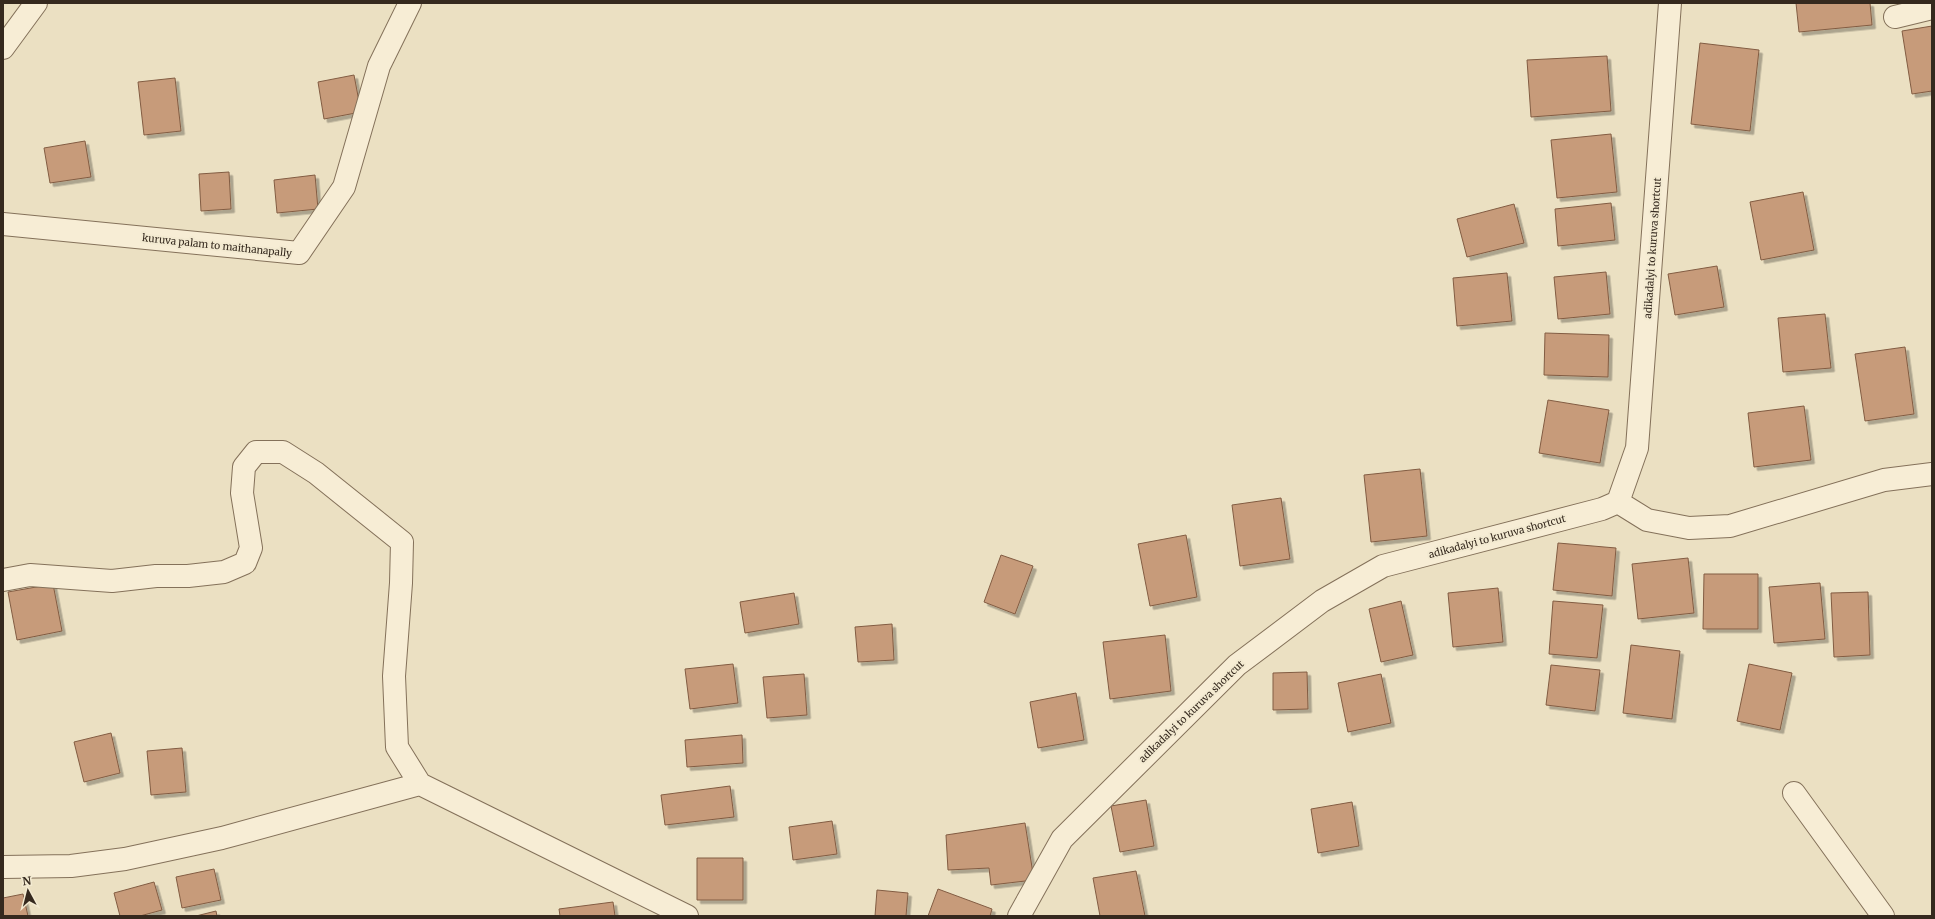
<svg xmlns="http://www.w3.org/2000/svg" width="1935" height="919" viewBox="0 0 1935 919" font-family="Merriweather,serif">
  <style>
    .building { fill: #c79b7a; stroke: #825c42; filter: url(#shadow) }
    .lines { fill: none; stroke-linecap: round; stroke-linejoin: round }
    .street-casing { stroke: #84715a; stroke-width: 24 }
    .street { stroke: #f7edd5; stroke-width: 22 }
    .labels { text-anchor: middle; stroke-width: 4; stroke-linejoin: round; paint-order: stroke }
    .street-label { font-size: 10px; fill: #35291e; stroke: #f3ead1 }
  </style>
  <defs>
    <filter id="shadow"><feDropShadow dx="3.5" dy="3.5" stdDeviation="0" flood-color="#0004"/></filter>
  </defs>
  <rect width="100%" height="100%" fill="#ebe0c2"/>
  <path class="building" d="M1796,3H1870L1872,25L1799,32Z
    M1932,26V91L1912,94L1902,31Z
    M1700,43L1759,50L1750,131L1691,124Z
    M1607,56L1611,111L1531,117L1527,60Z
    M354,75L361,112L324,119L318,82Z
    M175,78L181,131L144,135L138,82Z
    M1611,134L1617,192L1557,198L1551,140Z
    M85,141L91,177L50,183L44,148Z
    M229,172L231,209L201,211L199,174Z
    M315,175L318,209L277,213L274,180Z
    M1803,192L1814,250L1761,260L1750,202Z
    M1611,203L1615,240L1558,246L1555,209Z
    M1514,204L1524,243L1467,257L1457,219Z
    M1717,266L1724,307L1675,315L1668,274Z
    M1606,272L1610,314L1558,319L1554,277Z
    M1507,273L1512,321L1457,326L1453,278Z
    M1825,314L1831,368L1783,372L1778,318Z
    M1545,333L1609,335L1608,377L1544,375Z
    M1905,347L1914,414L1865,421L1855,354Z
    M1548,400L1609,410L1600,463L1539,453Z
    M1804,406L1811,460L1754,467L1748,413Z
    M1420,469L1427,536L1371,542L1364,475Z
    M1281,498L1290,559L1240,566L1232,505Z
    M1186,535L1197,597L1150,606L1138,544Z
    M1558,543L1616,548L1612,596L1553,590Z
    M1001,555L1033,566L1015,614L984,602Z
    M1688,558L1694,613L1638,619L1632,564Z
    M1704,574H1758V629H1703Z
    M1820,583L1825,639L1774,643L1769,587Z
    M53,584L62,631L17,640L8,592Z
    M1498,588L1503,642L1453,647L1448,593Z
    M1868,592L1870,655L1834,657L1831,593Z
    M794,593L799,624L745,633L740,602Z
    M1401,601L1413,655L1381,662L1369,609Z
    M1553,601L1603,605L1597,658L1549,654Z
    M892,624L894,660L858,662L855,627Z
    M1165,635L1171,691L1110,699L1103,642Z
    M1631,645L1680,651L1672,719L1623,713Z
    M733,664L738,703L690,709L685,669Z
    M1749,664L1792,673L1780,730L1737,721Z
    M1551,665L1600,670L1595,711L1546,705Z
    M1307,672L1308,709L1273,710V673Z
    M804,674L807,715L767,718L763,677Z
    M1381,674L1391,723L1348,732L1338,683Z
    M1076,693L1084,740L1038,748L1030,702Z
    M111,733L120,773L84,782L74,742Z
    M742,735L743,763L687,767L685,740Z
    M182,748L186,792L151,795L147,751Z
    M730,786L734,817L665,825L661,795Z
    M1146,800L1154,846L1120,852L1111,806Z
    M1352,802L1359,846L1318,853L1311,809Z
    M832,821L837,854L793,860L789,827Z
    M1025,823L1034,880L991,885L989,868L948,870L946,835Z
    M697,858H743V900H697Z
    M214,869L221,900L182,908L176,877Z
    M1136,871L1145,916H1100L1093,878Z
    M154,882L162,910L140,916H120L114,893Z
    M938,889L992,909L990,916H928Z
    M877,890L908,893L906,916H875Z
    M23,894L28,916H3V898Z
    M613,902L615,916H560L559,909Z
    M216,911L217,916H196Z"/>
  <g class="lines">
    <defs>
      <path id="street" d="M1895,17L1932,8
        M3,48L36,3
        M3,224L299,253L344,187L379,66L410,3
        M1618,502L1647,520L1689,528L1730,526L1884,480L1932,474
        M3,580L30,575L112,581L156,576H188L224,572L245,563L251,548L242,493L244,467L256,452H283L316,473L402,542L401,583L394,676L397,747L420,784
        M1794,793L1883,916
        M3,867L71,866L125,859L222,838L420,784L687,916
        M1019,916L1062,839L1237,665L1322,601L1383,566L1602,509L1618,502L1637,448L1670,3"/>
    </defs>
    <use href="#street" class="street-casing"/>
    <use href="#street" class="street"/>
  </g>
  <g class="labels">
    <g class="street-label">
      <text transform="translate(217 245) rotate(6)" y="4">kuruva palam to maithanapally</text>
      <text transform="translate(1652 248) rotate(-86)" y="4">adikadalyi to kuruva shortcut</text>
      <text transform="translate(1497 536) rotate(-15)" y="4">adikadalyi to kuruva shortcut</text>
      <text transform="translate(1191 711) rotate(-44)" y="4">adikadalyi to kuruva shortcut</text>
    </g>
  </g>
  <rect width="1935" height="919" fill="none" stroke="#35291e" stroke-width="8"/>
  <g transform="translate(28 891) rotate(353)" stroke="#f3ead1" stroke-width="3" paint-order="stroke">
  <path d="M0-3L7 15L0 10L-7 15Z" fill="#35291e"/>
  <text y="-6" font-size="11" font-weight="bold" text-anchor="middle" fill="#35291e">N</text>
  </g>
</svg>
